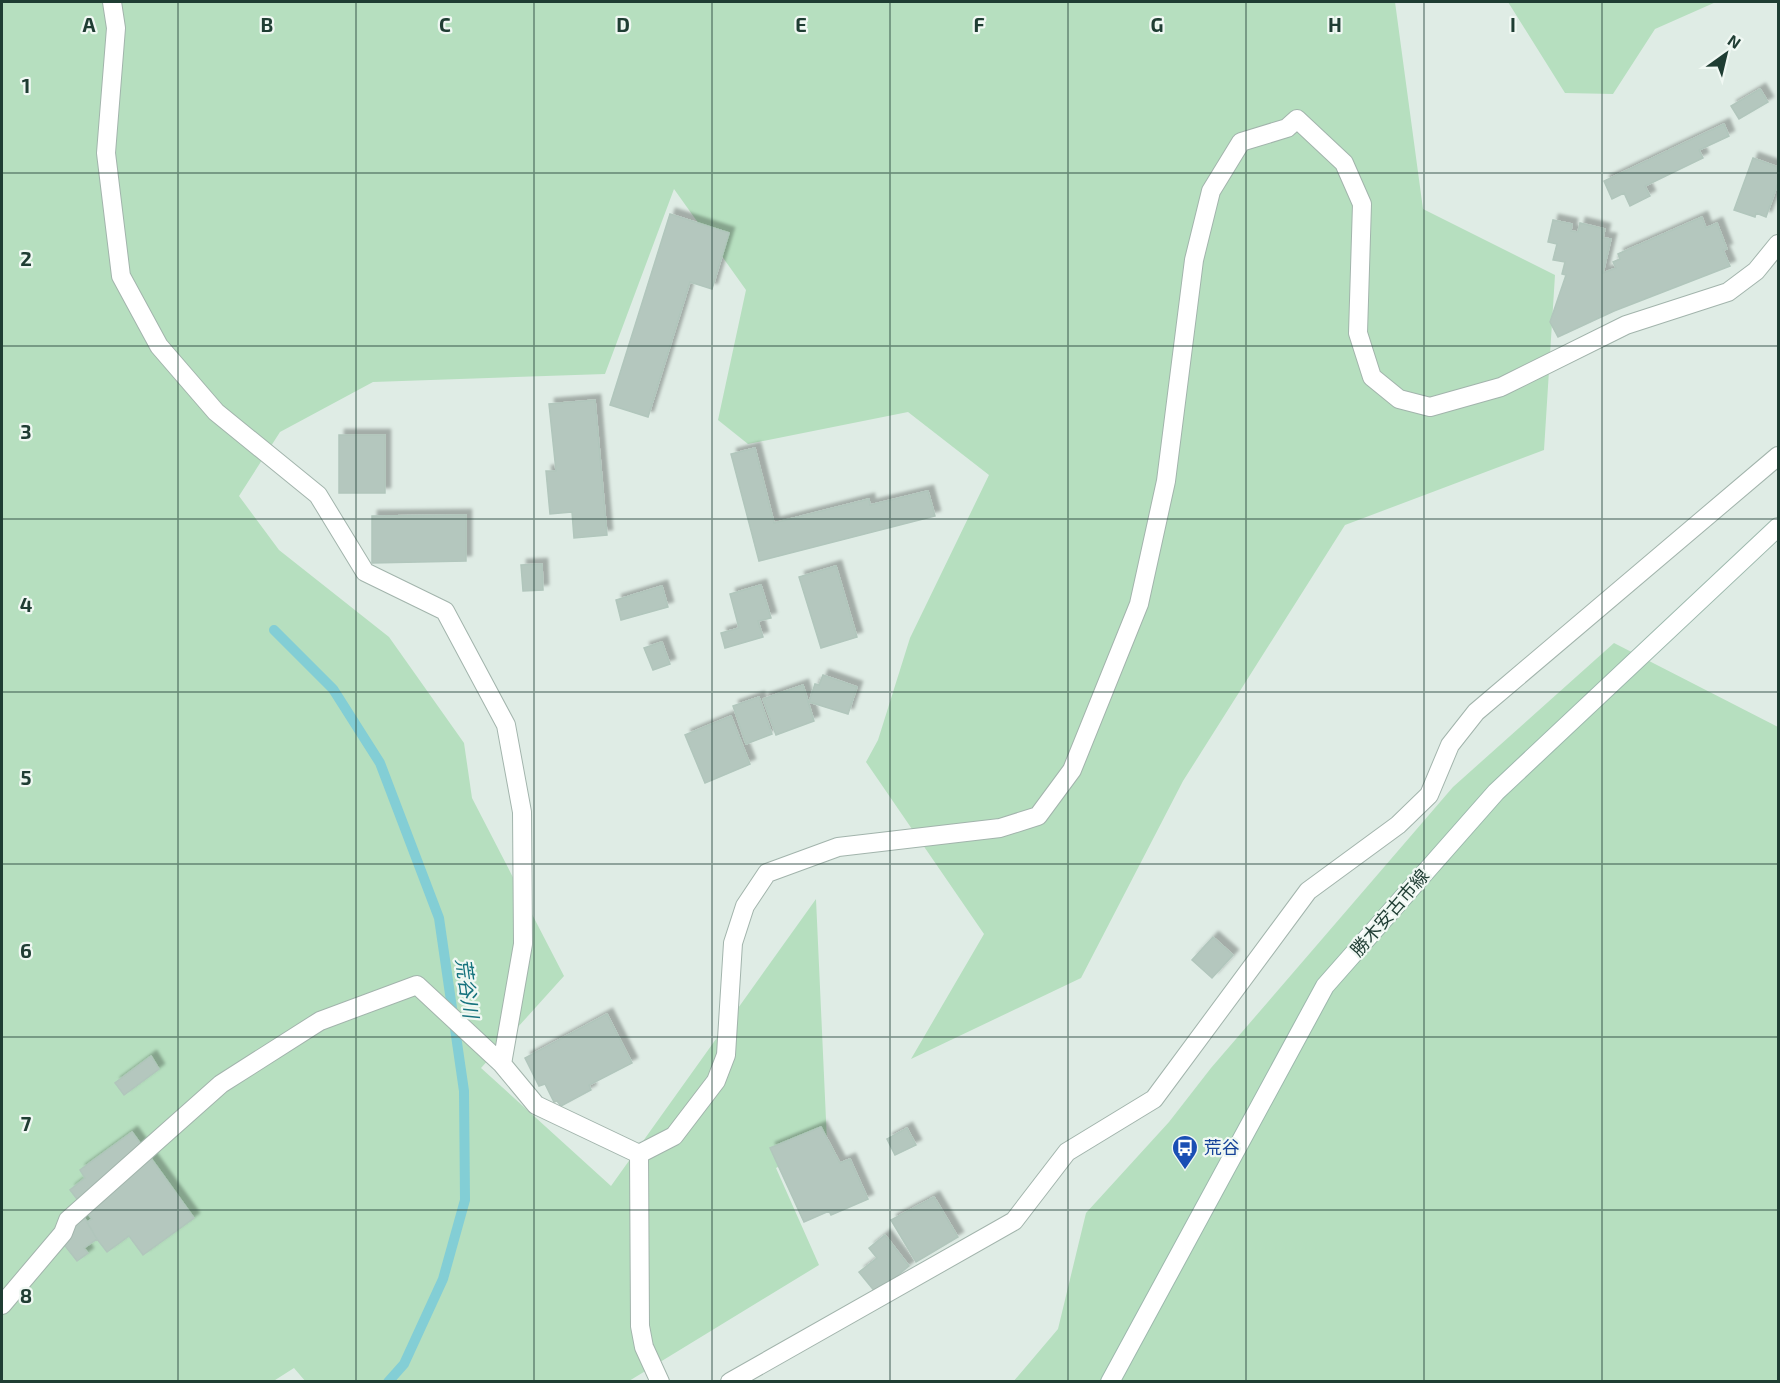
<svg xmlns="http://www.w3.org/2000/svg" width="1780" height="1383" viewBox="0 0 1780 1383" font-family="'Exo 2','Noto Sans JP',sans-serif">
  <style>
    .green { fill: #b6dfbf }
    .lines { fill: none; stroke-linecap: round; stroke-linejoin: round }
    .stream { stroke: #83ced5; stroke-width: 10 }
    .building { fill: #b4c7be; stroke: #b1c6bc; stroke-width: 1.5; filter: url(#shadow) }
    .minor-casing { stroke: #a2b4ac; stroke-width: 20 }
    .secondary-casing { stroke: #9db8ad; stroke-width: 20 }
    .minor { stroke: #fff; stroke-width: 18 }
    .secondary { stroke: #fff; stroke-width: 18 }
    .grid { fill: none; stroke: #1f3d33; stroke-width: 1.5; stroke-opacity: 0.55 }
    .labels { text-anchor: middle; stroke-width: 4.5; stroke-linejoin: round; paint-order: stroke }
    .street-label { font-size: 18px; fill: #1f3d33; stroke: #f0f8f3 }
    .transit-label { font-size: 18px; fill: #164399; stroke: #f0f8f3; text-anchor: start }
    .water-label { font-size: 20px; font-style: italic; fill: #15727d; stroke: #f0f8f3 }
    .grid-label { font-size: 20px; text-anchor: middle; font-weight: bold; fill: #1f3d33; stroke: #f0f8f3; stroke-width: 4.5; stroke-linejoin: round; paint-order: stroke }
  </style>
  <defs>
    <filter id="shadow"><feDropShadow dx="5.5" dy="-5.5" stdDeviation="1.5" flood-color="#0004"/></filter>
  </defs>
  <rect width="100%" height="100%" fill="#dfece5"/>
  <path class="green" d="M2,2H1395L1423,209L1555,275L1544,450L1345,525L1183,781L1081,978L911,1059L984,934L866,762L878,740L910,638L989,475L908,412L748,444L718,420L746,290L674,189L605,374L373,382L280,432L239,496L279,550L389,637L464,743L472,798L564,976L481,1068L611,1186L816,899L827,1142L776,1168L819,1265L629,1381L306,1382L294,1368L272,1382H2Z
    M1508,2H1716L1655,29L1613,94L1565,93Z
    M1614,643L1778,727V1381L1013,1382L1058,1329L1086,1213L1169,1122L1211,1068L1453,787Z"/>
  <g class="lines">
    <path class="stream" d="M274,630L333,689L380,763L439,918L464,1091L465,1200L443,1279L404,1364L388,1382"/>
  </g>
  <path class="building" d="M1760,89L1768,102L1739,119L1731,106Z
    M1724,124L1729,136L1699,150L1703,158L1645,186L1650,196L1630,206L1624,193L1612,199L1604,181Z
    M1753,158L1778,167V183L1766,217L1756,213L1755,217L1734,210Z
    M670,214L729,233L712,289L690,282L648,417L610,405Z
    M1702,217L1706,228L1717,223L1727,249L1723,250L1730,266L1614,311L1558,337L1550,322L1566,275L1562,274L1565,262L1553,260L1557,244L1548,242L1553,220L1572,224L1571,231L1578,232L1580,223L1605,229L1603,238L1611,239L1603,273L1616,268L1613,262L1620,259L1618,254Z
    M595,400L607,535L574,538L572,512L550,514L546,471H556L549,404Z
    M339,435H385V493H339Z
    M755,448L774,523L869,499L870,505L928,491L935,516L759,561L731,454Z
    M466,515V561L372,563V516Z
    M542,564L543,590L523,591L521,565Z
    M836,566L857,637L821,648L799,577Z
    M761,585L771,618L758,621L763,637L725,648L721,633L739,628L730,594Z
    M662,586L668,607L621,620L616,600Z
    M662,642L670,664L653,670L644,648Z
    M823,675L857,687L848,714L809,702L815,684L819,685Z
    M803,685L814,721L776,735L763,699Z
    M759,697L772,734L746,744L733,706Z
    M731,716L750,764L705,783L685,735Z
    M1213,937L1233,955L1212,978L1192,960Z
    M607,1014L632,1063L589,1085L591,1090L561,1106L557,1101L554,1102L545,1084L539,1086L525,1058Z
    M151,1056L159,1069L124,1095L115,1083Z
    M821,1127L840,1163L850,1159L868,1199L831,1215L829,1211L804,1222L770,1148Z
    M907,1128L916,1145L895,1155L887,1139Z
    M132,1132L194,1218L143,1255L129,1236L107,1252L97,1239L84,1248L88,1253L77,1261L58,1237L84,1217L87,1222L92,1219L70,1190L85,1178L80,1170Z
    M934,1197L958,1237L916,1262L891,1220Z
    M84,1217L97,1239L84,1248L88,1253L77,1261L58,1237Z
    M885,1235L909,1266L876,1293L859,1272L877,1258L869,1248Z"/>
  <g class="lines">
    <defs>
      <path id="minor" d="M112,2L116,28L106,153L121,276L159,346L216,412L318,495L365,572L445,611L506,725L522,812L523,944L502,1064
        M639,1154L674,1136L716,1081L726,1055L733,943L745,906L767,873L838,847L1000,828L1038,816L1072,770L1139,604L1166,481L1194,260L1211,191L1241,142L1287,128L1297,119L1344,163L1362,204L1358,333L1372,377L1399,399L1430,407L1501,387L1626,325L1728,292L1756,271L1778,244
        M639,1154L640,1326L644,1347L660,1382
        M2,1305L63,1233L68,1220L221,1084L320,1021L417,985L502,1064L536,1105L639,1154
        M730,1382L1014,1221L1067,1152L1154,1099L1308,891L1398,825L1429,795L1450,745L1476,712L1778,456"/>
      <path id="secondary" d="M1110,1382L1325,986L1496,792L1778,527"/>
    </defs>
    <use href="#minor" class="minor-casing"/>
    <use href="#secondary" class="secondary-casing"/>
    <use href="#minor" class="minor"/>
    <use href="#secondary" class="secondary"/>
  </g>
  <path class="grid" d="M178,2V1382M356,2V1382M534,2V1382M712,2V1382M890,2V1382M1068,2V1382M1246,2V1382M1424,2V1382M1602,2V1382M2,173H1778M2,346H1778M2,519H1778M2,692H1778M2,864H1778M2,1037H1778M2,1210H1778"/>
  <defs>
    <symbol id="bus-pin" viewBox="-11 -11 22 30"><path d="M0 17L-7.5 6A9.5 9.5 0 1 1 7.5 6Z" fill="#1a4fb4" stroke="#f0f8f3"/><path d="M-5-6H5V4H4V6H2V4H-2V6H-4V4H-5ZM-3.5-4V0h7V-4ZM-3.5 1.2v1.5H-2V1.2ZM2 1.2v1.5H3.5V1.2Z" fill="#fff"/></symbol>
  </defs>
  <g fill-rule="evenodd">
    <use href="#bus-pin" x="1170" y="1133" width="30" height="40"/>
  </g>
  <g class="labels">
    <g class="street-label">
      <text transform="translate(1390 913) rotate(-49)" y="6">勝木安古市線</text>
    </g>
    <g class="transit-label">
      <text x="1204" y="1154">荒谷</text>
    </g>
    <g class="water-label">
      <text transform="translate(467 988) rotate(82)" y="7">荒谷川</text>
    </g>
  </g>
  <g class="grid-label">
    <text x="89" y="32">A</text>
    <text x="267" y="32">B</text>
    <text x="445" y="32">C</text>
    <text x="623" y="32">D</text>
    <text x="801" y="32">E</text>
    <text x="979" y="32">F</text>
    <text x="1157" y="32">G</text>
    <text x="1335" y="32">H</text>
    <text x="1513" y="32">I</text>
    <text x="26" y="93">1</text>
    <text x="26" y="266">2</text>
    <text x="26" y="439">3</text>
    <text x="26" y="612">4</text>
    <text x="26" y="785">5</text>
    <text x="26" y="958">6</text>
    <text x="26" y="1131">7</text>
    <text x="26" y="1303">8</text>
  </g>
  <rect width="1780" height="1383" fill="none" stroke="#1f3d33" stroke-width="6"/>
  <g transform="translate(1726 54) rotate(34)" stroke="#f0f8f3" stroke-width="4.5" paint-order="stroke">
  <path d="M0-4.5L10 22L0 15L-10 22Z" fill="#1f3d33"/>
  <text y="-9" font-size="16" font-weight="bold" text-anchor="middle" fill="#1f3d33">N</text>
  </g>
</svg>
